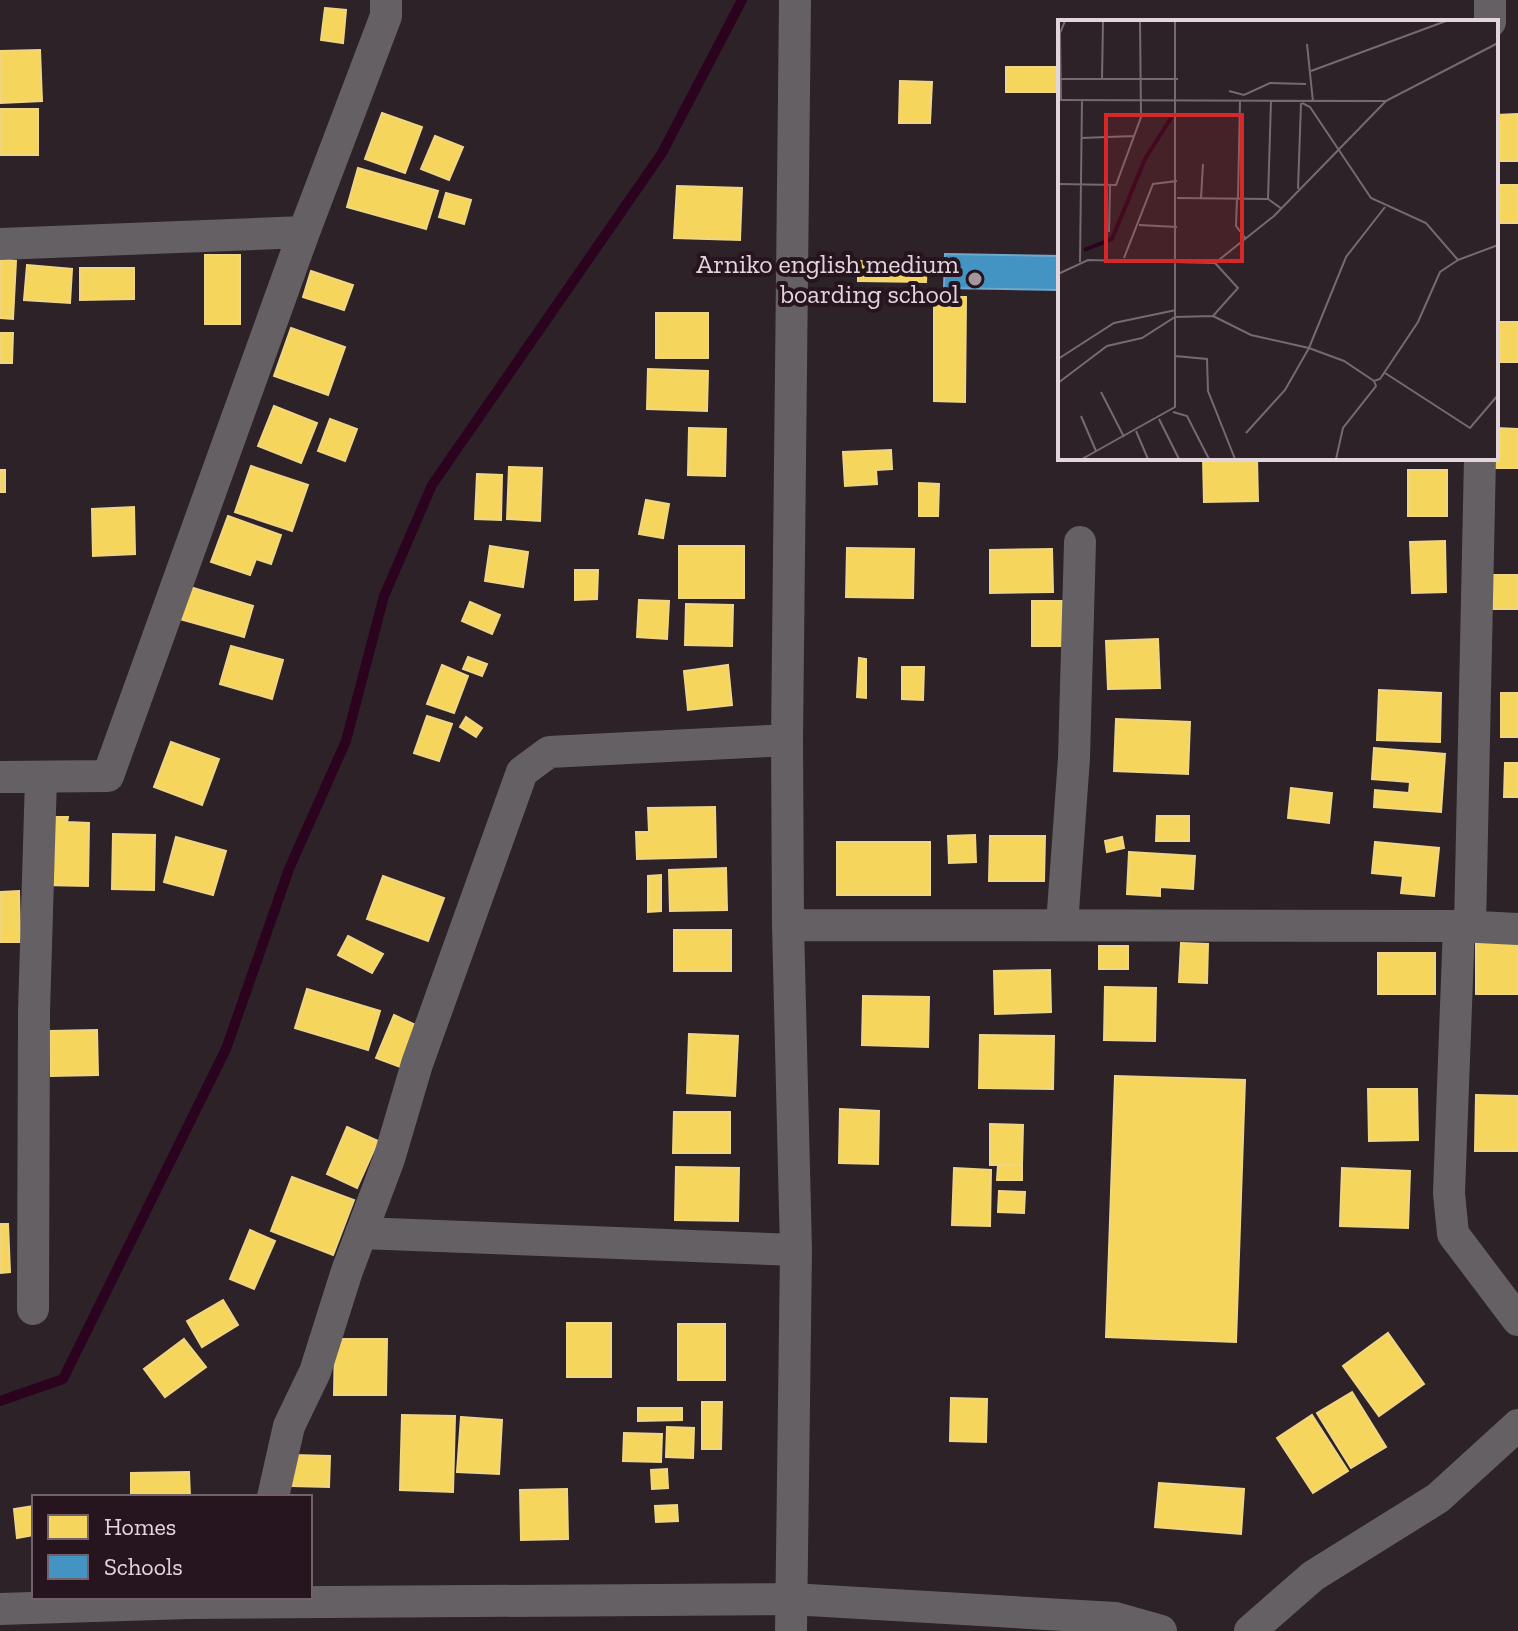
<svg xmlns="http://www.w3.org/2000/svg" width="1518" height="1631" viewBox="0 0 1518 1631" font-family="'Zilla Slab',serif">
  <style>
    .homes { fill: #f6d55c; stroke: #f0d582; stroke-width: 2 }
    .schools { fill: #4393c3; stroke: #73a7ca; stroke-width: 2 }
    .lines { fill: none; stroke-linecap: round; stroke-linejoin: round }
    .stream { stroke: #2b031f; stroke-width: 10 }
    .street { stroke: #646063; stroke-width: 32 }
    .poi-dot { fill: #a3969d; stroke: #26141f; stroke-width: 3 }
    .labels { text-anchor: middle; stroke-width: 8; stroke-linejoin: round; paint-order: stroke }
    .poi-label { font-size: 26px; fill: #e3d5dc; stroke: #26141f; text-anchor: end }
    .inset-river { fill: none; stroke: #2b031f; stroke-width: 4 }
    .inset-road { fill: none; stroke: #756a70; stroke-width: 2 }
    .view { fill: #d62828; fill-opacity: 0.15; stroke: #d62828; stroke-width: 4 }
    .inset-edge { fill: none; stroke: #e3d5dc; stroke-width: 4 }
  </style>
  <rect width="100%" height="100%" fill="#2c2228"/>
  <path class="homes" d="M325,8L346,10L343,43L321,40Z
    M40,50L42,101L0,103V51Z
    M1006,67H1058V92H1006Z
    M900,81L932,82L930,123H899Z
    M0,109H38V155H0Z
    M382,113L422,127L405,173L365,159Z
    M1518,114V161H1499L1497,115Z
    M435,136L463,147L449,180L421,169Z
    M358,168L438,191L426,229L347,207Z
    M1498,185H1518V223H1498Z
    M677,186L742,188L740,240L674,238Z
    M446,193L471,200L464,224L439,217Z
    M205,255H240V324H205Z
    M0,259L16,261L13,319L0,318Z
    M858,261L927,262L926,282L858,281Z
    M27,265L72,269L70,303L24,300Z
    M80,268H134V299L80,300Z
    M311,271L353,285L344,310L303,297Z
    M934,297H966L965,402L934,401Z
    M656,313H708V358H656Z
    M1499,322H1518V362H1500Z
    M291,328L345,347L328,395L274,376Z
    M0,333H13L12,363H0Z
    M648,369L708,371L707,411L647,409Z
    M274,406L317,423L301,463L258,446Z
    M330,419L357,429L345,461L318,451Z
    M689,428L726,429L725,476L688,475Z
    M1496,428L1518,429V468H1489V458H1496Z
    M891,450L892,469L876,470L877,484L845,486L843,452Z
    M1203,458H1257L1258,501L1204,502Z
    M251,466L308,485L292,531L235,512Z
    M509,467L542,468L540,521L507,519Z
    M0,470H5V492H0Z
    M1408,470H1447V516H1408Z
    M477,474L502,475L501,520L475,519Z
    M919,483L939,484L938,516H919Z
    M646,500L669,504L663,538L639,534Z
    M134,507L135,554L93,556L92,509Z
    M228,516L281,535L271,564L256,559L250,575L211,562Z
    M1445,541L1446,592L1412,593L1410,542Z
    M490,546L528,552L523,587L485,581Z
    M679,546H744V598H679Z
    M847,548L914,549L913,598L846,597Z
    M1052,549L1053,592L990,593V550Z
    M575,570H598L597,599L575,600Z
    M1492,575H1518V609H1492Z
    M190,587L253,606L244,637L180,619Z
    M639,600L669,601L667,639L637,637Z
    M1032,601H1062V646H1032Z
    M470,602L500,615L492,634L462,621Z
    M686,604L733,605L732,646L685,645Z
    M1158,639L1160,688L1108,689L1106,641Z
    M231,646L283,660L272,699L220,684Z
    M468,657L487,664L482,676L463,669Z
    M859,658L866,659V698L857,697Z
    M442,665L468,676L454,713L427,704Z
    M728,665L732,705L688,710L684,671Z
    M902,667H924L923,700L902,699Z
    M1379,690L1441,693L1440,742L1377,740Z
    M1501,693H1518V737H1501Z
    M427,716L452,724L439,761L414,753Z
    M466,717L482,728L476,737L460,727Z
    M1116,719L1190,722L1188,774L1114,771Z
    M171,742L219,759L202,805L154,787Z
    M1374,748L1445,754L1441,812L1374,807L1375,790L1409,793L1410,782L1372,779Z
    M1505,763H1518V797H1504Z
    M1291,788L1332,793L1329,823L1288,818Z
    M715,807L716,857L637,859L636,832H649L648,808Z
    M1157,816H1189V841H1156Z
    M45,817H68L67,822L89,823L88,886L44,885Z
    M113,834L155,835L154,890L112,889Z
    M975,835L976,862L949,863L948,836Z
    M990,836H1045L1044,881H989Z
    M176,837L226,851L213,895L164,882Z
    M1122,837L1124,848L1107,852L1105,841Z
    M837,842H930V895H837Z
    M1375,842L1439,848L1434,896L1401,893L1403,876L1372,873Z
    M1129,852L1195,856L1193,889L1160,887V896L1127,894Z
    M726,868L727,910L670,911L669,870Z
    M661,875V911L648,912V876Z
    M383,876L444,898L428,941L367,919Z
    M19,891L20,942H0V892Z
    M674,930H731V971H674Z
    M348,936L383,954L372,973L338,955Z
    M1476,941H1518V994H1476Z
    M1181,943L1208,944L1207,983L1179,982Z
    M1099,946H1128V969H1099Z
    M1378,953H1435V994H1378Z
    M1050,970L1051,1012L995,1014L994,971Z
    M1105,987L1156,988L1155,1041L1104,1040Z
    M307,989L380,1011L368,1050L295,1028Z
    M863,996L929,997L928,1047L862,1045Z
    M394,1015L420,1027L403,1068L376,1058Z
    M97,1030L98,1075L51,1076L50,1031Z
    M689,1034L738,1036L735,1096L687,1093Z
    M980,1035L1054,1036L1053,1089L979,1088Z
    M1115,1076L1245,1080L1236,1342L1106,1337Z
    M1368,1089H1417L1418,1140L1369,1141Z
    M1476,1095L1518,1096V1151H1475Z
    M840,1109L879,1111L878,1164L839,1163Z
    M674,1112H730V1153H673Z
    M990,1124L1023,1125L1022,1165H990Z
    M347,1127L378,1141L357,1188L327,1174Z
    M998,1165H1022V1180H997Z
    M676,1167L739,1168L738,1221L675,1220Z
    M954,1168L991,1170L990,1226L952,1225Z
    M1342,1168L1410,1171L1408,1228L1340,1226Z
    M292,1177L354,1200L333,1255L271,1231Z
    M999,1191L1025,1192L1024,1213L998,1212Z
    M0,1224H8L10,1272L0,1273Z
    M250,1230L275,1241L254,1289L230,1279Z
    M223,1300L238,1325L202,1347L187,1321Z
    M567,1323H611V1377H567Z
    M678,1324H725V1380H678Z
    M1388,1333L1424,1384L1379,1416L1343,1366Z
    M184,1339L206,1367L165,1397L144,1369Z
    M335,1339H387L386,1395H334Z
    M1352,1392L1386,1447L1351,1468L1317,1413Z
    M951,1398L987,1399L986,1442L950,1441Z
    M702,1402H722L721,1449H702Z
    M638,1408H682V1420L638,1421Z
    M402,1415L455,1416L453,1492L400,1490Z
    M1312,1415L1348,1471L1313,1493L1277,1438Z
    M461,1417L502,1420L499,1474L457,1472Z
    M667,1427L694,1428L693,1458L666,1457Z
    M624,1433L662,1434L661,1462L623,1461Z
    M293,1455L330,1456L329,1487L292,1486Z
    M667,1469L668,1488L652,1489L651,1470Z
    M189,1472L190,1497H131V1473Z
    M1159,1483L1244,1489L1241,1534L1155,1527Z
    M567,1489L568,1539L521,1540L520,1490Z
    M677,1505L678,1521L656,1522L655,1506Z
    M34,1506V1535L17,1538L14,1509Z"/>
  <path class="schools" d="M945,254L1060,256V290L944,288Z"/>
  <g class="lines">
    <path class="stream" d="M0,1401L63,1379L226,1049L289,869L346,741L384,596L432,485L662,153L742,0"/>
    <path class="street" d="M1490,22V0
      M0,244L304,232
      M0,777L108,776L304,232L386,16V0
      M788,925L1459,926L1518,929
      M1062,925L1074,758L1080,542
      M1459,926L1449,1193L1453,1234L1518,1320
      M1470,927L1480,458
      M361,1233L796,1250
      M33,1309L34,1012L41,778
      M273,1497L289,1426L315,1372L347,1271L389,1159L417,1064L522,772L549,752L787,740
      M0,1609L188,1603L791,1599L1115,1618L1161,1631
      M791,1631L796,1250L788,925L787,740L795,0
      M1250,1631L1313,1576L1438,1498L1518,1425"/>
  </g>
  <circle class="poi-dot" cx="975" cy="279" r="8"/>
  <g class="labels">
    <g class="poi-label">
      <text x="959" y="273">Arniko english medium<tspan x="959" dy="30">boarding school</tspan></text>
    </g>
  </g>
  <g transform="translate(1058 20)">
    <rect width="440" height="440" fill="#2c2228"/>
    <path class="inset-river" d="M26,230L54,219L87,139L115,95"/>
    <path class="inset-road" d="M249,24L255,82M253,51L388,1M0,59H120M44,59L45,1M171,71L186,75L212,63L248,64M0,80L328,81L440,23M3,80L2,13L7,1M244,83L252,87L313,178L368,203L400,240L440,225M23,118L76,116M0,164L58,165L83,97L82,1M240,169L243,83M119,178L210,179L224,189M143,178L145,144M179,178L178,206L188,219M180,178L182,81M210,179L213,81M81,205L119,207M51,212L52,165M66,238L95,164L119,161M22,242L24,80M0,254L30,240L157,243L216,196L328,81M155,296L193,315L251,328L288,237L327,187M117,336L149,339L150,371L177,439M0,339L56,303L118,290M327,353L412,408L440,375M0,363L49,326L84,318L117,297L155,296L180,268L157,243M43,372L66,417M115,392L129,396L151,439M23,396L38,431M101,399L121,439M78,411L90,439M188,413L227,370L251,328L286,341L316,361L322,359L360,302L382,252L400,240M24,439L117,387V1M278,439L285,408L318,366L316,361"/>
    <path class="view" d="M48,95H184V241H48Z"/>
    <rect width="440" height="440" class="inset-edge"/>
  </g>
  <rect x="32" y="1495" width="280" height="104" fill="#26141f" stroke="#72616b" stroke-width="2"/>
  <rect x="48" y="1515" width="40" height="24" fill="#f6d55c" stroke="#72616b" stroke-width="2"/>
  <text x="104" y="1535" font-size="24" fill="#e3d5dc">Homes</text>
  <rect x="48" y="1555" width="40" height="24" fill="#4393c3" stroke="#72616b" stroke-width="2"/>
  <text x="104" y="1575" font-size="24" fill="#e3d5dc">Schools</text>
</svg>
